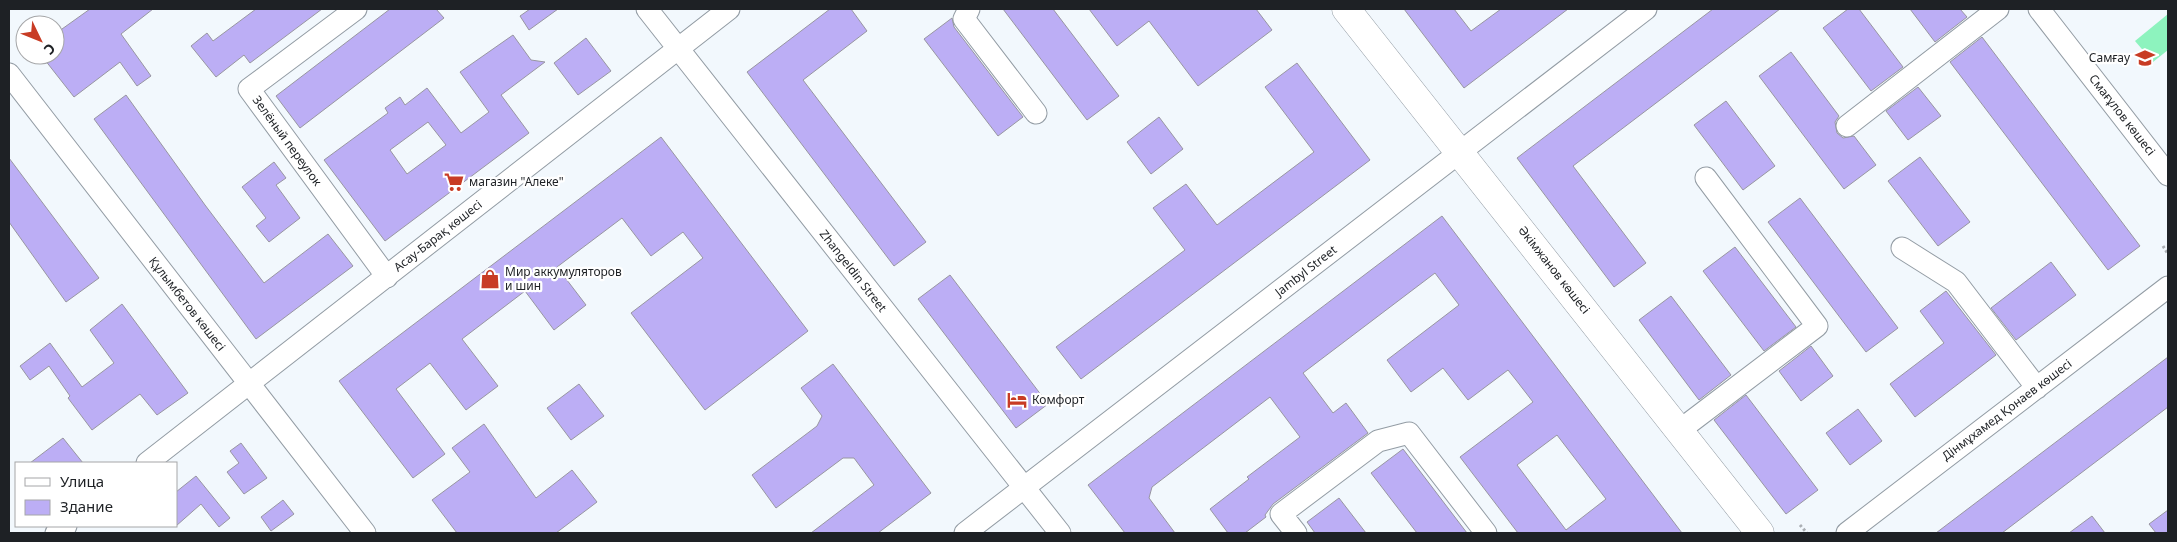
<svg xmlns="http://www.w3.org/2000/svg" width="2177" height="542" viewBox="0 0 2177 542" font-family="'Noto Sans',sans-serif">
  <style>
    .green { fill: #8df3be }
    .building { fill: #bcaef5; stroke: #9896a1; fill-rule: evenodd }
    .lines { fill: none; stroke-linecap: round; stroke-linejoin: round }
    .minor-casing { stroke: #939ca4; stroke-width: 23 }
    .major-casing { stroke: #939ca4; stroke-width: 29 }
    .path { stroke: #abafb4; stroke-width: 3; stroke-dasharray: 2.5 2.5; stroke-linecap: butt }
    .minor { stroke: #fff; stroke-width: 21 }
    .major { stroke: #fff; stroke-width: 28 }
    .labels { text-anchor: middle; stroke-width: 4.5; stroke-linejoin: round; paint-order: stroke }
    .poi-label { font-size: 12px; fill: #1e2125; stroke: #fff; text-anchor: start }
    .street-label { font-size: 12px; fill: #1e2125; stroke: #fff }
  </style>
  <rect width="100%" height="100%" fill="#f2f8fd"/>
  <path class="green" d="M2168,14V50L2153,62L2135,41Z"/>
  <path class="building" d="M90,9H153L121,34L151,76L137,86L120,62L74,97L41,55H55V34Z
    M256,9H322L250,63L244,55L216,77L191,46L207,33L213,41Z
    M390,9H436L444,18L300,128L276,96Z
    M530,9H558L529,30L520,16Z
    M830,9H851L867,31L803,80L926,242L894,266L747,72Z
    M1003,9H1053L1119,96L1087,120Z
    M1089,9H1256L1272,30L1198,86L1149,21L1117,46Z
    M1404,9H1454L1471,31L1501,9H1568L1464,88Z
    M1713,9H1780L1573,166L1646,263L1614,287L1517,158Z
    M1848,9H1859L1903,67L1871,91L1823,28Z
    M1910,9H1960L1967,17L1935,42Z
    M952,18L954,27L1023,117L998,136L924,39Z
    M513,35L531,60L545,62L501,95L529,133L385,241L324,160L388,113L385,108L400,97L405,105L427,88L461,133L489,112L460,72ZM428,122L446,145L407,174L390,150Z
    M1982,37L2140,246L2108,270L1950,62Z
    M586,38L611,71L578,95L554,63Z
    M1791,52L1839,116L1835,122L1837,133L1843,138L1854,136L1876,165L1844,189L1759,76Z
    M1297,63L1370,160L1081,379L1056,347L1185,250L1153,208L1186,184L1217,225L1314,152L1265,87Z
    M1918,87L1941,116L1908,140L1886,111Z
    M126,95L205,205L264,283L328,234L353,266L256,339L94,119Z
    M1726,101L1775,166L1743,190L1694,125Z
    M1159,117L1183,149L1151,174L1127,142Z
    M661,137L808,331L705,410L631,313L703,258L683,232L651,256L622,218L557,267L586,305L554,330L525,291L462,339L498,386L466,410L430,363L396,389L445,454L413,478L339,381Z
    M1920,157L1970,222L1938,246L1888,181Z
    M9,158L99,278L66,302L9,222Z
    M274,162L286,178L276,185L300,218L269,242L256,226L266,218L242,187Z
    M1800,198L1898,328L1866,352L1768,222Z
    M1442,216L1682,533H1518L1460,457L1533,402L1516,380L1508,370L1468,400L1443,368L1411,392L1387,360L1459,305L1435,273L1303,373L1333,413L1346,403L1368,433L1273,504L1265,515L1266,517L1245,533H1228L1210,509L1249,479L1247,477L1300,437L1270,397L1152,487L1149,498L1175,533H1125L1088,485ZM1557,435L1606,499L1566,530L1517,465Z
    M1735,247L1796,327L1764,351L1703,271Z
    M2051,262L2076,295L2016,340L1991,308Z
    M950,275L1048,404L1016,428L918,299Z
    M1946,291L1996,355L1915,417L1890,384L1944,343L1920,311Z
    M1671,296L1731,375L1699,400L1639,320Z
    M122,304L188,393L157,415L140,394L92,430L68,398L70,396L49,366L30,380L20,366L50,343L82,387L114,363L90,330Z
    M1811,346L1833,376L1801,401L1779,371Z
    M2168,357V407L2002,533H1936Z
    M833,364L931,493L878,533H811L874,485L854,458H843L776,508L752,475L817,426L822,416L801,388Z
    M579,384L604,416L571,440L547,408Z
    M1746,395L1818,490L1786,514L1714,420Z
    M1858,409L1882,441L1850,465L1826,433Z
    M484,424L536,498L572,470L597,502L556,533H457L432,500L470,472L452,448Z
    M63,438L83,463H30Z
    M241,443L267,478L244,494L227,472L239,463L230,451Z
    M1403,449L1432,487L1467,533H1417L1371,473Z
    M196,476L230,518L219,527L201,504L176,526V492Z
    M1339,498L1366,533H1315L1307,522Z
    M283,500L294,514L271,531L261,517Z
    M2168,510V533H2156L2149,524Z
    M2092,516L2105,533H2069Z"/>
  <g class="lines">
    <defs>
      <path id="minor" d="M356,9L249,89L387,277
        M647,9L1060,533
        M969,9L964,19L1036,113
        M2039,9L2168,175
        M9,74L365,533
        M1847,126L1998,9
        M1902,248L1956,282L2037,388
        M1680,430L1817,326L1706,178
        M147,463L729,9
        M56,533L66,526
        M965,533L1646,9
        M1296,533L1281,514L1378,441L1409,433L1486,533
        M1847,533L2168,287"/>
      <path id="major" d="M1346,9L1760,533"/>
    </defs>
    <use href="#minor" class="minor-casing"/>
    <use href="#major" class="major-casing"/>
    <path class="path" d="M2163,246L2168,254
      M1800,525L1807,533"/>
    <use href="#minor" class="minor"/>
    <use href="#major" class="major"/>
  </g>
  <defs>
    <symbol id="school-bare" viewBox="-9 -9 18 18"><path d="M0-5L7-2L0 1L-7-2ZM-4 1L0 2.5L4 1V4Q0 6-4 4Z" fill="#c83c25" stroke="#fff" stroke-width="2.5" paint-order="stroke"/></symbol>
    <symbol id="supermarket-bare" viewBox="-9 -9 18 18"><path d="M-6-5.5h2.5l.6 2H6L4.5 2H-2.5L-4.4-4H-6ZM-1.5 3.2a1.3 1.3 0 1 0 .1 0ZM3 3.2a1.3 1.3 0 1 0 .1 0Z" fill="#c83c25" stroke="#fff" stroke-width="2.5" paint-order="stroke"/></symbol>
    <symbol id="shop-bare" viewBox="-9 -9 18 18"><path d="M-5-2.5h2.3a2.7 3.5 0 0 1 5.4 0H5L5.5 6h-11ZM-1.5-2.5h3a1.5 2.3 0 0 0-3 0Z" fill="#c83c25" stroke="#fff" stroke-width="2.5" paint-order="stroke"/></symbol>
    <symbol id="hotel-bare" viewBox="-9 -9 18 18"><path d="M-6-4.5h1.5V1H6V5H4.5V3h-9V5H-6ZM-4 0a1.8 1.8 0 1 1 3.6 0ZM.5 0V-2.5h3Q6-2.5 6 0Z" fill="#c83c25" stroke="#fff" stroke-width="2.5" paint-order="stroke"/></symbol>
  </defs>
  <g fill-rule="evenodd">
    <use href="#school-bare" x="2131" y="44" width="28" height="28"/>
    <use href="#supermarket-bare" x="440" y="168" width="28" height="28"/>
    <use href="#shop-bare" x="476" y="265" width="28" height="28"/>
    <use href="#hotel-bare" x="1003" y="386" width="28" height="28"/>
  </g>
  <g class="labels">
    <g class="poi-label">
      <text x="2130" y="62" text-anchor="end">Самғау</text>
      <text x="469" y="186">магазин "Алеке"</text>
      <text x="505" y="276">Мир аккумуляторов<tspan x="505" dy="14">и шин</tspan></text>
      <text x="1032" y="404">Комфорт</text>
    </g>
    <g class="street-label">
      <text transform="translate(2122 115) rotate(52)" y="4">Смағұлов көшесі</text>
      <text transform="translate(287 141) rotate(54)" y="4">Зелёный переулок</text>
      <text transform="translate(438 236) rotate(-38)" y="4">Асау-Барақ көшесі</text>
      <text transform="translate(1554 270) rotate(52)" y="4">Әкімжанов көшесі</text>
      <text transform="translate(853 271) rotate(52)" y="4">Zhangeldin Street</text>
      <text transform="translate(1306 271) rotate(-38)" y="4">Jambyl Street</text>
      <text transform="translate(187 304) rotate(52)" y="4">Құлымбетов көшесі</text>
      <text transform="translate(2007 410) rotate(-37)" y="4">Дінмұхамед Қонаев көшесі</text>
    </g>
  </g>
  <rect width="2177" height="542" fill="none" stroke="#1e2125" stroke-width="20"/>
  <rect x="15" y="462" width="162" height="65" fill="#ffffff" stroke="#a5a6a8"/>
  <rect x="25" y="478" width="25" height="8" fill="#ffffff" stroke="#a5a6a8"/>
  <text x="60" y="487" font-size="15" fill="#1e2125">Улица</text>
  <rect x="25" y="500" width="25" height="15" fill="#bcaef5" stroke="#a5a6a8"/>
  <text x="60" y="512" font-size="15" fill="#1e2125">Здание</text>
  <g transform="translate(40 40) rotate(133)"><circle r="24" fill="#ffffff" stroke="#a5a6a8"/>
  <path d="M0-4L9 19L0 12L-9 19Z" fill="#c83c25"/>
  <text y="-8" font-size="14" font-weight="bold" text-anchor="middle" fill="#1e2125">С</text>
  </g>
</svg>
